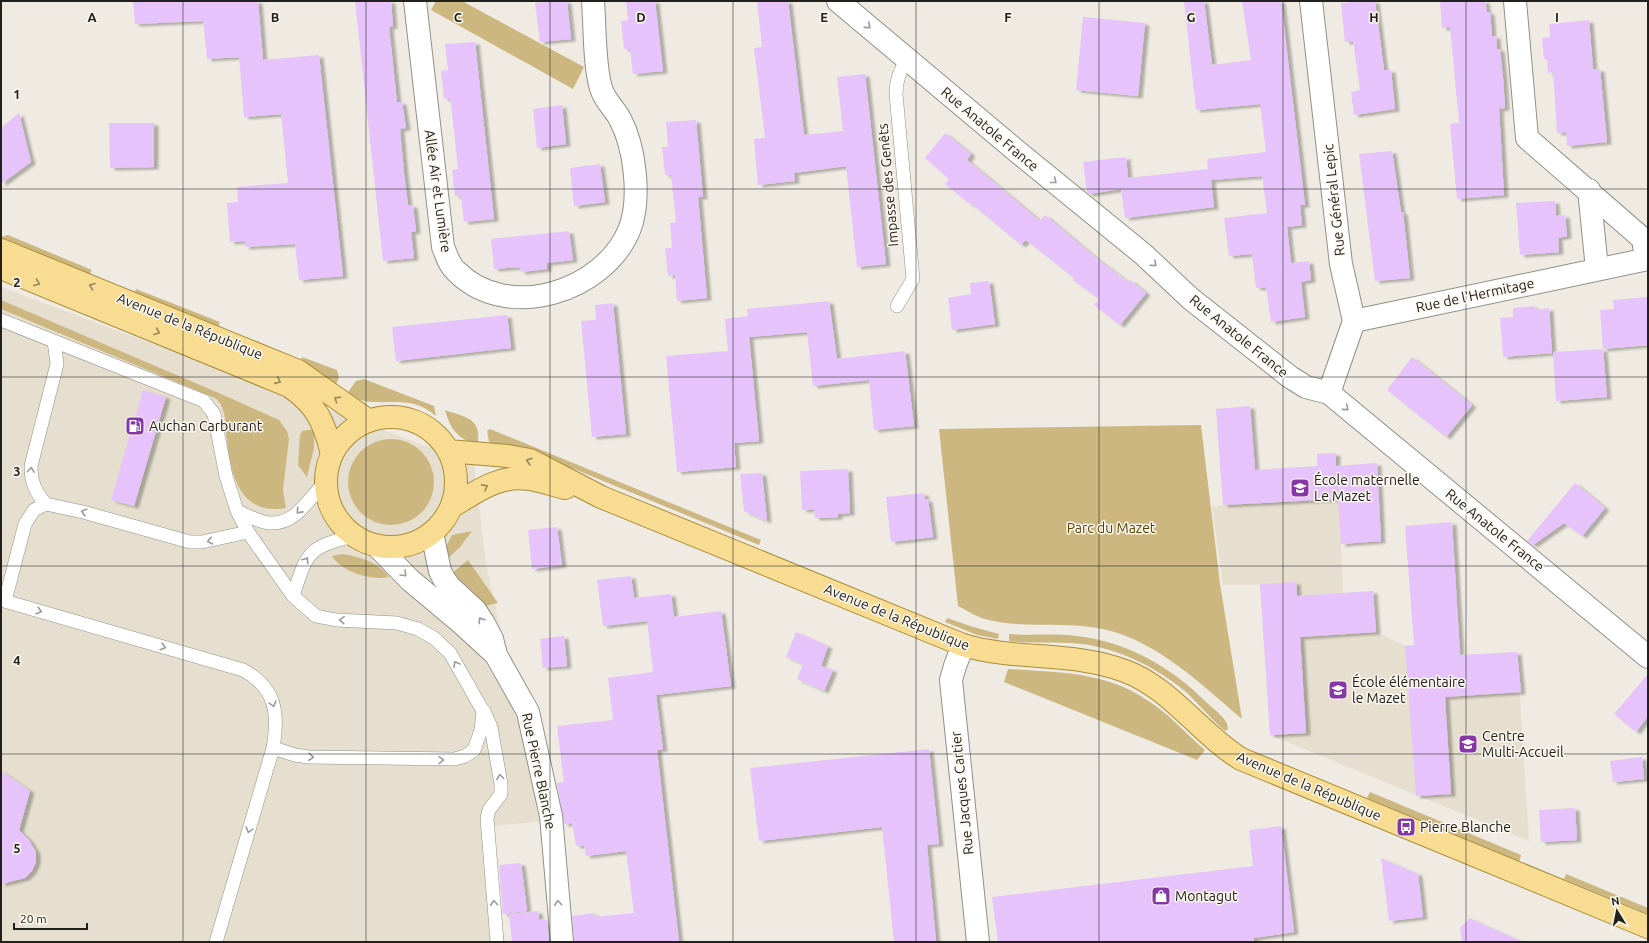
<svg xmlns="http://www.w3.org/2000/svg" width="1649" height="943" viewBox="0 0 1649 943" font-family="Ubuntu,sans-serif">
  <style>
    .built { fill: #e6dfcf }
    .green { fill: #cdb781 }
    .building { fill: #e7c3fb; filter: url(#shadow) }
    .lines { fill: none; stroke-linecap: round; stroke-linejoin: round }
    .lane-casing { stroke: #928f86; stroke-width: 14 }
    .street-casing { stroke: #928f86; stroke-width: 24 }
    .primary-casing { stroke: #a88b38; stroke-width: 24 }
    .lane { stroke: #fff; stroke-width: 13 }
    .street { stroke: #fff; stroke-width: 22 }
    .primary { stroke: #f7dc91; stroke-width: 22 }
    .oneway { stroke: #9b9b99 }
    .oneway2 { stroke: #97875d }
    .grid { fill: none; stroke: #21201d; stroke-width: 1; stroke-opacity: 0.55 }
    .labels { text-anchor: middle; stroke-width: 3; stroke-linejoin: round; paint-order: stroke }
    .street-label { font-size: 14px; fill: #21201d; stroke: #fcf8ef }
    .poi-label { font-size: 14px; fill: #21201d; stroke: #fcf8ef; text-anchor: start }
    .park-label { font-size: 14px; fill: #574200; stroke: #fcf8ef }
    .grid-label { font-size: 13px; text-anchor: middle; font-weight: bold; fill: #21201d; stroke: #fcf8ef; stroke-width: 3; stroke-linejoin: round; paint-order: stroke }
  </style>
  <defs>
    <filter id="shadow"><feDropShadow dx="4.5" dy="2.5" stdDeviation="1" flood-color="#0004"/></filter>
  </defs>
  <rect width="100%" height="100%" fill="#efebe2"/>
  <path class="built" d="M1,287L474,464L486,564L544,821L492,826L504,942H1Z
    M1250,406L1255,470L1317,466V454L1336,453L1337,466L1377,463L1381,541L1341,544L1343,593L1373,591L1376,632L1405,646L1441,642L1442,656L1517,652L1529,841L1270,735L1260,585H1223L1212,507L1223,505L1216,409Z"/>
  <path class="green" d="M436,1H462L584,67L573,89L431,10Z
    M8,235L92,270L89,275L1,239V237Z
    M136,289L220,322L218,328L134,294Z
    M1,300L228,397L279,420L287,431L289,439L283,490L286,508C241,516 231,477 227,440C225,426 227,407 215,398L1,309Z
    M302,357L337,370L339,378L334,388L300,363Z
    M364,379L434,406L436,416C415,398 398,403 373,402C364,402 354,398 346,395L356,381Z
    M445,410C455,414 475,417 477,429C479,434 478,441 478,446C457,437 451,431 445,410Z
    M1201,425L1220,584L1242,719C1202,685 1156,640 1103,629C1066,621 1026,629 989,620C978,618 968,611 958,606L939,429Z
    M314,429V448L307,477L298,465L300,435L302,431Z
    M490,429L761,540L759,545L540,455L490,447L487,431Z
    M348 482a43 43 0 1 1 86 0a43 43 0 1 1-86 0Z
    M472,531L460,547L445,561L446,547L452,535Z
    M342,554C358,556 380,563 389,577C372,581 341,572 332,556Z
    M468,560L498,603L485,606L470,589L451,574Z
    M947,618L970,626L999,634L998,639L977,635L945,622Z
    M1009,634C1032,636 1054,633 1077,636C1127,642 1170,666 1206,702C1213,709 1228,718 1228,729L1225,731C1211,719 1200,705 1186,692C1157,668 1120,649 1082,644C1057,641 1033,644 1009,641Z
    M1008,669C1064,673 1110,671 1157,707C1174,719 1188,736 1205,750L1197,760L1004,682Z
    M1370,792L1521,855L1519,862L1367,798Z
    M1566,874L1648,908V914L1564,879Z"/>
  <path class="building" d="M133,1H258L263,60L319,55L343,276L299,280L295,244L245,247V241L230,242L227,203L238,202L237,187L288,183L281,114L244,117L239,57L207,59L203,21L135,24Z
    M355,1H391L393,26L389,27L397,102H402L406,128L400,129L404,173L408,205H413L416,231L411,232L414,258L383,261Z
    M553,1H567L571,39L540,42L535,3Z
    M626,1H655L663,71L633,74L630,49H624L621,21L628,20Z
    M757,1H788L804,135L843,131L837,77L865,74L886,264L857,267L846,166L794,173L795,181L758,185L754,139L765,138L754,48L762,47Z
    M1184,1H1204L1212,65L1251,60L1242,1H1281L1305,205H1300L1302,225L1287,227L1291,263L1309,261L1311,280L1301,282L1305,317L1271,322L1266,287L1256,288L1252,254L1229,256L1224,218L1267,213L1262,176L1211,180L1214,207L1125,218L1121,189L1089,194L1087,192L1083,162L1126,157L1128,178L1208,169L1207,159L1266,152L1260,104L1196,110Z
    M1347,1H1375L1384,70H1391L1395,109L1354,115L1351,92L1360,90L1353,41L1345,42L1341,3H1348Z
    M1440,1H1485L1487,12H1490L1492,36H1496L1497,49H1500L1503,78L1505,108L1499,109L1504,195L1457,199L1450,124L1459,123L1450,27L1442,28Z
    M1083,17L1145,23L1138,96L1076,90Z
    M1589,20L1593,69H1600L1607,142L1567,146L1566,132L1557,133L1553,72L1548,73L1547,59H1544L1542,38L1550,37L1549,24Z
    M475,42L494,219L464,222L461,196H455L452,170L458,169L453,122L450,98L444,99L441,71L448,70L445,44Z
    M562,105L566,144L537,148L533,109Z
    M19,113L31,162L1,184V128Z
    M696,120L703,197H698L707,298L677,301L675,275L668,276L665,248H672L670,223L676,222L671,175H665L662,147H668L666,122Z
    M109,123H154V167L110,168Z
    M945,133L971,154L967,160L1040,221L1045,215L1096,258L1128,282L1130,280L1146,293L1120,325L1094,305L1099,299L1073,280L1074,278L1026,240L1021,245L972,204L971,205L945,184L949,179L925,158Z
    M1392,151L1401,212H1403L1410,278L1375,281L1359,154Z
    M600,164L605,202L574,206L570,168Z
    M1555,201L1556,216L1565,215L1567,236L1558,238L1559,252L1520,255L1516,203Z
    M569,231L573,260L547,263V269L521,272L520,267L494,269L491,239Z
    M989,281L995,324L952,330L948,298L971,294L970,283Z
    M1648,297V345L1603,349L1600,310L1614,309L1613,300Z
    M829,301L837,359L905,351L914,426L874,430L869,380L813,386L807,332L749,337L759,441L734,443L736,467L677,472L666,356L728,351L725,319L748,316L747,309Z
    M613,303L626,434L592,437L581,321L596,320L595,305Z
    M1534,306L1535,310L1549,308L1552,353L1503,357L1500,318L1513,317V308Z
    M507,315L511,348L396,361L392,327Z
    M1603,349L1607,397L1556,401L1553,352Z
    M1412,357L1472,405L1446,437L1387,390Z
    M143,390L166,397L134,506L111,500Z
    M1250,406L1255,470L1318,466L1317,454L1336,453V466L1377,463L1381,541L1341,544L1338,499L1223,505L1216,409Z
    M848,469L850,513L838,514V517L815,518L814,509L802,510L800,471Z
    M762,473L767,521L744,511L740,474Z
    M1575,483L1605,508L1582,536L1564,523L1533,545L1527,541Z
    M924,493L925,500L928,499L933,537L891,542L886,497Z
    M1452,522L1460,655L1517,652L1521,692L1445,697L1451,794L1416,796L1405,646L1414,645L1405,526Z
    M557,527L562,565L532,569L528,530Z
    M631,576L634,598L671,594L674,617L721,611L731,686L656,695L663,749L657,750L679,942H574L572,916L594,913L595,917L634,913L626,851L586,856L584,845L576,846L572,823L564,824L557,783L564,782L557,726L613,720L608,678L653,672L647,621L603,626L597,580Z
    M1296,582L1297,596L1373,591L1376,632L1300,637L1306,733L1270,735L1260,584Z
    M796,632L828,646L821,666L833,670L824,691L797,679L803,664L786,657Z
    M564,636L567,666L543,668L540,639Z
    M1648,674V716L1636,732L1614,714Z
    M929,749L939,844L927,845L936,942H894L882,827L759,841L750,768Z
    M1642,757L1644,779L1613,782L1610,761Z
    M1,771L30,791L19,830L29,840L36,852V862L32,871L25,878L1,884Z
    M1575,808L1577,840L1541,842L1539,810Z
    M1281,826L1294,932L1254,938V942H998L992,897L1253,866L1249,830Z
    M1381,858L1418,874L1423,917L1389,921Z
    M521,863L527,911L503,914L499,865Z
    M538,911L539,920L547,919L549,942H512L509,914Z
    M1470,918L1480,923L1523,942H1462L1460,928Z"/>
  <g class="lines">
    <defs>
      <path id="lane" d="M897,306L913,279L896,94C896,80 900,71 907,59
        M1,320L204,401L214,414L226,476L237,511L248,532L293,596L316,616L336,620L397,623L418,629L434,638L450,653L483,711L481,730L474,750L465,756L455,759L308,757L295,755L273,748
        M46,504C35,492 31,482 31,466L57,364L54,341
        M237,511C246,515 259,522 269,523C297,525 308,498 325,483
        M293,596C307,552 308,547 354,536
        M1,600L243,670C276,688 279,713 273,748L216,942
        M5,601L25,524L34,510L46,504L83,512L190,542H202L248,532
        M484,711L491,727L501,784V794L489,810L487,818L497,942"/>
      <path id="street" d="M415,1L443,247C447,256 449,265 456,271C507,323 605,292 630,228C641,198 635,147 620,119C615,109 604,100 601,88C594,65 595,26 593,1
        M838,1L1019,153L1143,254L1191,299L1290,377L1306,387L1329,393L1648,657
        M1311,1L1341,264L1354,321L1329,393
        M1515,1L1527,138L1643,239L1646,259
        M1589,190L1597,269
        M1354,321L1648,259
        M432,533L440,571L444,579L449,586L475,610L483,622L492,639L496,655L528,712L551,816L562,942
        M377,546L410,580L459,621L495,654
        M963,645L955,666L951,680L978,942"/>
      <path id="primary" d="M1,250L298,371L369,421
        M1,268L289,386C317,405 324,422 332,454
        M326 482a65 65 0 1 1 130 0a65 65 0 1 1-130 0Z
        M448,451L508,456L530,460L601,497L963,645C1016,661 1073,651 1125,671C1171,688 1200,734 1241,759L1648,927
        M451,507C475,493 499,474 529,479C541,481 553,485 565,488"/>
    </defs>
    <use href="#lane" class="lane-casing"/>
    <use href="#street" class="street-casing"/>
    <use href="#primary" class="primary-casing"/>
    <use href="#lane" class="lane"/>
    <use href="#street" class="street"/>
    <use href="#primary" class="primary"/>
  </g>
  <defs><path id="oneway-chevron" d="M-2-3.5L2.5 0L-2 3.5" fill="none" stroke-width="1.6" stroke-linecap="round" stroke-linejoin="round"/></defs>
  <g class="oneway">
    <use href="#oneway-chevron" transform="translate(868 26) rotate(40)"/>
    <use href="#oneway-chevron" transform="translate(1054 181) rotate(39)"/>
    <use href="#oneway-chevron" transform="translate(1154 264) rotate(42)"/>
    <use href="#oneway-chevron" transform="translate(1346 408) rotate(41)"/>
    <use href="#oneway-chevron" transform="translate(31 470) rotate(-86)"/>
    <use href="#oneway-chevron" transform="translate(299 511) rotate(132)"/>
    <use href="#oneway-chevron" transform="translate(84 512) rotate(-165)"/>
    <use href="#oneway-chevron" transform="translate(210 541) rotate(167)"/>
    <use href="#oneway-chevron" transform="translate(306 560) rotate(-57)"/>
    <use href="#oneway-chevron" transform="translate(404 574) rotate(46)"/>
    <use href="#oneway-chevron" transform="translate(39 611) rotate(16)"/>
    <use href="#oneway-chevron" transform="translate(342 620) rotate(-176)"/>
    <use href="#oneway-chevron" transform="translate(481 620) rotate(-124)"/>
    <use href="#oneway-chevron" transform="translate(163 647) rotate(16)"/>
    <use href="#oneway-chevron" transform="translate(456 664) rotate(-121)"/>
    <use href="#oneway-chevron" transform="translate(273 704) rotate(74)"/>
    <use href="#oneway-chevron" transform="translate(311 757) rotate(5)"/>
    <use href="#oneway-chevron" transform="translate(441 760) rotate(-1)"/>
    <use href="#oneway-chevron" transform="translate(500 777) rotate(-98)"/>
    <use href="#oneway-chevron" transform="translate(249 830) rotate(106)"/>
    <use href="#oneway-chevron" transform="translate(494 903) rotate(-95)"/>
    <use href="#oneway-chevron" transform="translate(558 903) rotate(-95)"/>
  </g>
  <g class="oneway2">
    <use href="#oneway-chevron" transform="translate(37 283) rotate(22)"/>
    <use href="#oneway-chevron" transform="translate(92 286) rotate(-158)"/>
    <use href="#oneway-chevron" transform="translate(157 332) rotate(22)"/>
    <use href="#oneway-chevron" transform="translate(278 381) rotate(24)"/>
    <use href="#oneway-chevron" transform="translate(337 399) rotate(-144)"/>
    <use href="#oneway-chevron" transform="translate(529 461) rotate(-163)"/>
    <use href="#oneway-chevron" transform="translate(485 487) rotate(-29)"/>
  </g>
  <path class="grid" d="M183,1V942M366,1V942M550,1V942M733,1V942M916,1V942M1099,1V942M1283,1V942M1466,1V942M1,189H1648M1,377H1648M1,566H1648M1,754H1648"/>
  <defs>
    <symbol id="fuel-square" viewBox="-11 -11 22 22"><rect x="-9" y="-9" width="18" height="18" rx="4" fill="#8537a7" stroke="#fcf8ef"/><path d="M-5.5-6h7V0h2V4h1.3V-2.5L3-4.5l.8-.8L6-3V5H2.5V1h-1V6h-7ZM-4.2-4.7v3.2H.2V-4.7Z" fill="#fff"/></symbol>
    <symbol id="school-square" viewBox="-11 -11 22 22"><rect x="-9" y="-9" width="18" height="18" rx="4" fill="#8537a7" stroke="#fcf8ef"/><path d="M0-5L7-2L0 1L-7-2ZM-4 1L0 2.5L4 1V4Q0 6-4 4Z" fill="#fff"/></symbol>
    <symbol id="bus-square" viewBox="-11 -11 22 22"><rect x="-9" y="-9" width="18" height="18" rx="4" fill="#8537a7" stroke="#fcf8ef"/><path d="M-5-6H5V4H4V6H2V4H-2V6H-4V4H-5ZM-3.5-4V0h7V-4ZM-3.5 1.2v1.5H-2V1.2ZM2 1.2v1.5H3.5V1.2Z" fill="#fff"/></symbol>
    <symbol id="shop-square" viewBox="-11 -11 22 22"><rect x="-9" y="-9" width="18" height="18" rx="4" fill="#8537a7" stroke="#fcf8ef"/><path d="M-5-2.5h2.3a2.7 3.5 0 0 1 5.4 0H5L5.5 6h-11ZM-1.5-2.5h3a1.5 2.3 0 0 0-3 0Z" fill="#fff"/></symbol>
  </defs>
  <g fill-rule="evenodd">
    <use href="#fuel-square" x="124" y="415" width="22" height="22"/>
    <use href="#school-square" x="1289" y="477" width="22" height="22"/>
    <use href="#school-square" x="1327" y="679" width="22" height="22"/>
    <use href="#school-square" x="1457" y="733" width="22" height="22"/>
    <use href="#bus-square" x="1395" y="816" width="22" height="22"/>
    <use href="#shop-square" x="1150" y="885" width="22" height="22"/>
  </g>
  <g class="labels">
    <g class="street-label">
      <text transform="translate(990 129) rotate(40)" y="5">Rue Anatole France</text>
      <text transform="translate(888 185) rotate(-95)" y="5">Impasse des Genêts</text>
      <text transform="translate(438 191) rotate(82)" y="5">Allée Air et Lumière</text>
      <text transform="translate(1334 200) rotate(-96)" y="5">Rue Général Lepic</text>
      <text transform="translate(1475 295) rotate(-12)" y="5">Rue de l'Hermitage</text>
      <text transform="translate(190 326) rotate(22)" y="5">Avenue de la République</text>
      <text transform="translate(1239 336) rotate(39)" y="5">Rue Anatole France</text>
      <text transform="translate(1495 530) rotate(39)" y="5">Rue Anatole France</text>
      <text transform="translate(897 617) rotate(22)" y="5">Avenue de la République</text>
      <text transform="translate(539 771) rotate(78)" y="5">Rue Pierre Blanche</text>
      <text transform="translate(1309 786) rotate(23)" y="5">Avenue de la République</text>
      <text transform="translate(962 793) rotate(-96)" y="5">Rue Jacques Cartier</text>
    </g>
    <g class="poi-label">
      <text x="149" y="431">Auchan Carburant</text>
      <text x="1314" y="485">École maternelle<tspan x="1314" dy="16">Le Mazet</tspan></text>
      <text x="1352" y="687">École élémentaire<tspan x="1352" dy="16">le Mazet</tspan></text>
      <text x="1482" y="741">Centre<tspan x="1482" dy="16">Multi-Accueil</tspan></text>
      <text x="1420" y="832">Pierre Blanche</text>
      <text x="1175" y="901">Montagut</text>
    </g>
    <g class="park-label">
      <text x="1111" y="533">Parc du Mazet</text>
    </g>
  </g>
  <g class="grid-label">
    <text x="92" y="22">A</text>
    <text x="275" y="22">B</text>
    <text x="458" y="22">C</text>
    <text x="641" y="22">D</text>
    <text x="824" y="22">E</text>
    <text x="1008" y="22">F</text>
    <text x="1191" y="22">G</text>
    <text x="1374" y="22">H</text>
    <text x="1557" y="22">I</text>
    <text x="17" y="99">1</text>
    <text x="17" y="287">2</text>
    <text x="17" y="476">3</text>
    <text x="17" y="665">4</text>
    <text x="17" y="853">5</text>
  </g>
  <rect width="1649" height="943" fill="none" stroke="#21201d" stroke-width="4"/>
  <g transform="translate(1617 911) rotate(350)" stroke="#fcf8ef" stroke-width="3" paint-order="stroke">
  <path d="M0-3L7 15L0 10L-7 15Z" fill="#21201d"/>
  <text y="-6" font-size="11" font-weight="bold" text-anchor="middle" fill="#21201d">N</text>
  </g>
  <path d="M14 923v6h73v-6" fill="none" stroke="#21201d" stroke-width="2"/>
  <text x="20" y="923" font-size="12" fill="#21201d" stroke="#fcf8ef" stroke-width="3" paint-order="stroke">20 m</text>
</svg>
